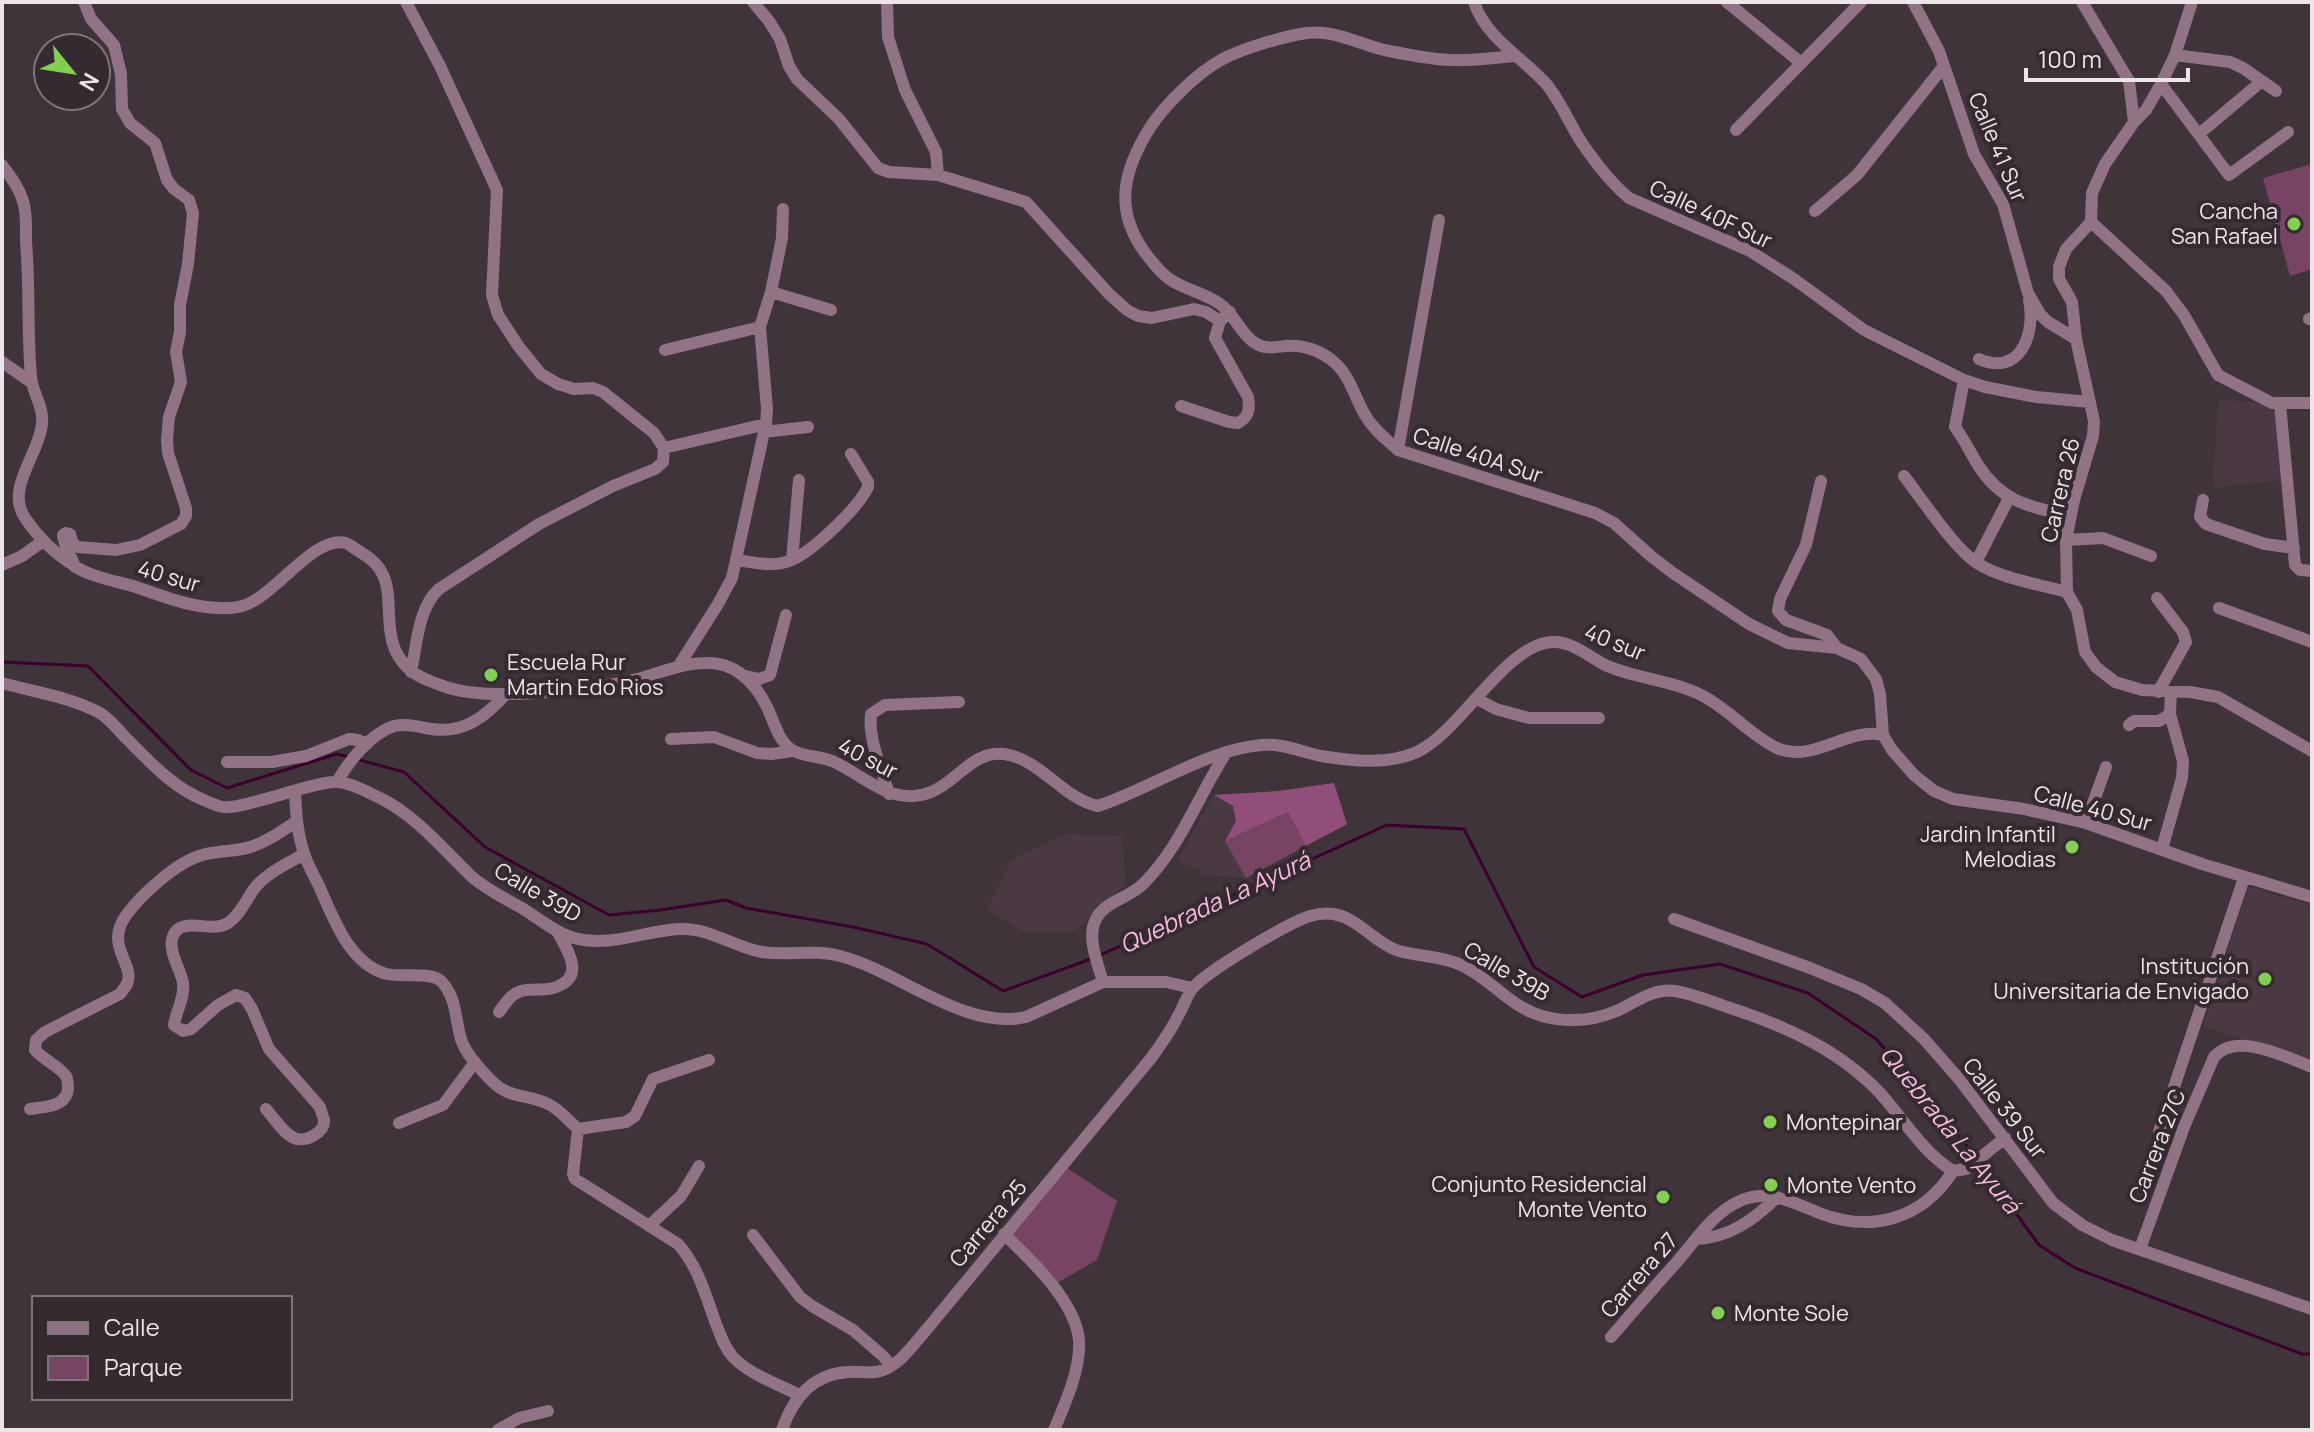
<svg xmlns="http://www.w3.org/2000/svg" width="2314" height="1432" viewBox="0 0 2314 1432" font-family="Manrope,sans-serif">
  <style>
    .built { fill: #4a3943 }
    .green { fill: #774464 }
    .forest { fill: #924e7a }
    .lines { fill: none; stroke-linecap: round; stroke-linejoin: round }
    .stream { stroke: #3b002b; stroke-width: 3 }
    .minor { stroke: #927285; stroke-width: 12 }
    .poi-dot { fill: #82d04f; stroke: #342a2f; stroke-width: 3 }
    .labels { text-anchor: middle; stroke-width: 8; stroke-linejoin: round; paint-order: stroke }
    .street-label { font-size: 22px; fill: #ece5e9; stroke: #342a2f }
    .poi-label { font-size: 22px; fill: #ece5e9; stroke: #342a2f; text-anchor: end }
    .water-label { font-size: 24px; font-style: italic; fill: #f7bbdf; stroke: #342a2f }
  </style>
  <rect width="100%" height="100%" fill="#3e343a"/>
  <path class="built" d="M2218,400L2280,404L2284,480L2213,488Z
    M1334,783L1347,824L1246,878L1205,875L1177,860L1214,795L1278,791Z
    M1065,834L1122,836L1126,884L1075,931H1022L987,909L1011,860Z
    M2248,887L2312,905V1062L2203,1027Z"/>
  <path class="green" d="M2312,164V269L2290,276L2263,178Z
    M1288,812L1306,846L1246,878L1225,841Z
    M1066,1167L1117,1201L1097,1260L1057,1283L1012,1233Z"/>
  <path class="forest" d="M1334,783L1347,824L1306,846L1288,812L1225,841L1236,821L1233,806L1214,795L1278,791Z"/>
  <g class="lines">
    <path class="stream" d="M2,662L88,666L191,770L227,788L337,754L349,757
      M356,759L404,772L485,847L609,915L660,910L726,900L746,908L853,927L927,944L1003,991L1091,959
      M1098,956L1387,825L1464,829L1534,967L1582,997L1643,975L1720,964L1808,993L1876,1039L1935,1107L1975,1156
      M1979,1162L2039,1245L2075,1268L2302,1354H2312"/>
    <path class="minor" d="M406,2L440,66L497,190L492,295L498,315L519,347L541,374L558,384L574,389L593,388L603,392L654,433L664,448L663,462L655,469L613,486L539,524L439,589C418,608 417,644 411,672
      M753,2L769,21L780,39L789,66L797,79L839,119L878,168L889,172L938,175L936,152L905,90L888,37L887,2
      M1474,2C1486,39 1524,58 1548,86C1561,103 1569,122 1580,140C1594,161 1610,182 1629,198L1750,251L1794,279L1864,330L1964,380L1985,387L2036,397L2090,402
      M1727,2L1801,63
      M1913,2L1939,51L1974,154L2003,204L2028,293L2040,314L2048,322L2076,339
      M2082,2L2129,81L2134,122
      M2192,2L2175,55L2161,84L2146,110L2134,122L2105,164L2092,193L2091,222L2166,291L2184,315L2218,375L2272,403H2312
      M2175,55L2230,62L2243,68L2276,91
      M1515,56C1493,58 1471,61 1449,60C1429,59 1409,55 1389,51C1363,46 1334,29 1307,33C1285,36 1240,49 1221,60C1197,73 1166,104 1151,126C1123,170 1113,210 1146,254C1153,263 1161,274 1171,280C1186,290 1205,293 1220,304C1236,315 1242,339 1261,346C1269,349 1278,347 1285,346C1303,344 1322,351 1335,363C1350,376 1355,398 1365,415C1373,429 1386,439 1398,450L1595,513L1614,523L1652,557L1673,573L1749,624L1788,643L1837,648L1861,659L1876,679L1880,694L1883,735L1892,750L1914,775L1934,791L1953,799L2024,809L2086,823L2202,864L2312,897
      M2161,84L2229,175L2288,132
      M1736,130L1861,2
      M2199,134L2262,81
      M2,165C10,176 19,187 23,201C27,213 26,229 26,242C30,287 27,332 31,376C32,393 44,406 42,424C39,455 5,488 25,518C38,537 54,553 73,565C90,577 116,581 136,587C157,594 178,603 200,606C213,608 229,610 242,606C274,598 314,534 346,543C347,543 359,551 360,552C367,556 374,561 379,568C399,595 376,640 409,669C419,678 434,683 446,687C489,702 593,690 637,679C663,672 692,659 719,664C741,668 758,688 767,707C774,721 778,741 792,750C803,757 820,756 832,761C865,775 891,808 931,792C957,782 973,750 1004,754C1041,759 1063,799 1098,806C1150,789 1208,749 1262,745C1282,743 1302,752 1321,756C1351,761 1389,765 1417,752C1461,732 1508,639 1556,642C1574,643 1590,657 1605,665C1637,679 1672,680 1703,696C1730,710 1750,735 1777,748C1812,764 1847,727 1883,735
      M938,175L1026,202L1109,294L1127,310L1138,316L1152,318L1194,309L1206,312L1220,321L1230,312
      M1815,211L1857,175L1944,66
      M2091,222L2066,249L2059,267V279L2072,302L2076,339L2094,421L2093,436L2074,500L2066,540L2067,592L2077,610L2085,652L2096,667L2115,682L2142,690L2190,692L2218,697L2312,751
      M771,292L831,310
      M2309,319L2312,318
      M665,350L760,327
      M1979,359C2020,377 2036,334 2029,300
      M2,362L31,382
      M1964,380L1955,427C1964,439 1970,452 1978,465C2002,503 2031,507 2071,516
      M2280,404L2295,565L2300,570L2312,571
      M1181,406L1229,422L1238,423C1249,417 1250,409 1248,397L1215,338L1220,321
      M765,428L764,432L808,427
      M664,448L766,424L767,409L760,327L771,292L782,238L783,209
      M1398,450L1439,220
      M1904,476C1922,499 1954,548 1977,563C2002,579 2038,584 2067,592
      M1821,481L1806,545L1780,599L1778,611L1786,620L1827,635L1837,648
      M2203,500L2200,517L2206,524L2265,544L2294,548
      M2066,540L2103,538L2151,556
      M737,560C752,562 771,567 786,562C809,556 858,508 868,487V482L851,454
      M792,560L799,480
      M1976,562L2009,498
      M2,565L22,556L43,541
      M75,567C72,558 63,543 63,535L66,533L70,534L73,544L78,547L116,550L140,545L181,524L186,516V508L168,453L167,440L169,417L181,382L176,352L180,332V305L188,264L193,213L189,200L174,189L167,180L155,143L130,123L122,109L121,74L114,45L91,19L84,2
      M2157,598L2183,632L2186,642L2158,692
      M2219,608L2312,642
      M678,667L718,604L732,578L764,432
      M744,676L759,679L770,675L786,615
      M2,683C34,692 71,697 100,713C110,719 118,730 126,738C151,763 173,788 206,801C211,803 217,806 223,807C234,808 248,804 258,801C279,796 314,783 334,782C348,781 367,792 380,798C415,815 443,849 471,876C487,890 504,898 522,908C539,919 555,932 574,938C611,948 645,930 681,929C710,928 734,947 762,952C788,956 814,949 840,956C899,971 964,1031 1026,1017L1103,982H1166L1192,988
      M1477,699L1496,709L1529,718H1599
      M2129,725L2134,721H2159L2170,714
      M671,739L714,737L757,753L771,754L793,751
      M227,762H272L306,756L349,739L358,740L367,744
      M337,782C349,761 370,734 394,726C406,723 419,727 431,729C464,734 485,717 506,694
      M295,792C296,812 297,833 304,853C307,864 314,875 319,886C333,917 348,961 383,973C399,979 431,970 442,982C457,999 455,1019 461,1039C465,1052 476,1064 485,1074C510,1103 523,1091 550,1105C560,1110 569,1121 578,1129L573,1174L575,1179L678,1244C698,1266 706,1296 716,1324C721,1336 724,1347 733,1357C750,1375 778,1384 799,1395
      M889,794C882,769 868,740 871,714L885,705L959,702
      M2086,823L2106,767
      M2162,849L2182,778L2183,761L2170,714L2171,692
      M1674,919L1810,968L1861,989L1885,1003L1924,1039L1959,1079L2053,1203L2082,1225L2112,1240L2312,1309
      M1103,982C1098,964 1087,939 1095,921C1104,901 1128,899 1143,884C1180,848 1198,796 1226,753
      M499,1012C505,1004 511,994 521,991C532,988 543,991 553,988C587,978 568,951 557,931
      M30,1109C44,1107 66,1107 68,1089C68,1086 68,1079 66,1076C59,1066 44,1060 35,1050L36,1040L45,1032L120,994C122,991 125,988 127,984C136,964 103,946 127,914C142,894 175,864 199,856C213,851 227,852 242,849C261,846 281,832 297,821
      M266,1109C274,1118 283,1133 294,1138C305,1143 325,1133 324,1120C324,1118 320,1109 320,1107L269,1049L252,1009L245,998L236,995L218,1005L191,1029L183,1031L174,1025C176,1011 185,998 183,983C181,970 167,950 173,936C182,915 212,934 228,923C240,915 246,900 254,889C266,873 287,864 304,854
      M399,1123L443,1105L475,1062
      M578,1129L626,1122L635,1116L653,1079L709,1060
      M2159,1132L2244,878
      M1953,1171L1966,1169L2005,1138
      M649,1226L681,1196L699,1166
      M1004,1234C1031,1260 1075,1301 1079,1340C1081,1369 1065,1404 1054,1430
      M753,1235L800,1297L812,1306L853,1330L883,1356L891,1366
      M1696,1239C1729,1238 1755,1219 1777,1197
      M2140,1249L2184,1127L2214,1057C2237,1031 2285,1057 2312,1067
      M1611,1337C1633,1312 1654,1287 1676,1263C1696,1240 1713,1212 1742,1200C1769,1189 1795,1203 1819,1213C1871,1233 1922,1220 1953,1171
      M498,1430L519,1418L548,1411
      M782,1430C793,1398 813,1374 848,1372C859,1371 870,1374 880,1371C899,1366 914,1344 927,1329L1152,1057C1161,1044 1171,1031 1178,1016C1183,1008 1186,997 1192,989C1205,972 1288,923 1310,916C1317,914 1326,913 1334,914C1359,919 1373,941 1396,950C1417,957 1440,955 1461,965C1490,978 1510,1007 1542,1016C1568,1023 1594,1021 1619,1010C1637,1001 1654,988 1675,991C1692,994 1711,1001 1727,1007C1783,1025 1838,1049 1879,1092C1903,1118 1922,1152 1953,1171"/>
  </g>
  <g class="poi-dot">
    <circle cx="2294" cy="224" r="8"/>
    <circle cx="491" cy="675" r="8"/>
    <circle cx="2072" cy="847" r="8"/>
    <circle cx="2265" cy="979" r="8"/>
    <circle cx="1770" cy="1122" r="8"/>
    <circle cx="1771" cy="1185" r="8"/>
    <circle cx="1663" cy="1197" r="8"/>
    <circle cx="1718" cy="1313" r="8"/>
  </g>
  <g class="labels">
    <g class="street-label">
      <text transform="translate(1998 147) rotate(67)" y="8">Calle 41 Sur</text>
      <text transform="translate(1711 214) rotate(25)" y="8">Calle 40F Sur</text>
      <text transform="translate(1478 455) rotate(18)" y="8">Calle 40A Sur</text>
      <text transform="translate(2060 490) rotate(-77)" y="8">Carrera 26</text>
      <text transform="translate(169 576) rotate(16)" y="8">40 sur</text>
      <text transform="translate(1615 642) rotate(22)" y="8">40 sur</text>
      <text transform="translate(868 758) rotate(27)" y="8">40 sur</text>
      <text transform="translate(2093 808) rotate(15)" y="8">Calle 40 Sur</text>
      <text transform="translate(538 892) rotate(30)" y="8">Calle 39D</text>
      <text transform="translate(1507 971) rotate(30)" y="8">Calle 39B</text>
      <text transform="translate(2005 1108) rotate(52)" y="8">Calle 39 Sur</text>
      <text transform="translate(2157 1146) rotate(-69)" y="8">Carrera 27C</text>
      <text transform="translate(988 1223) rotate(-50)" y="8">Carrera 25</text>
      <text transform="translate(1639 1275) rotate(-49)" y="8">Carrera 27</text>
    </g>
    <g class="poi-label">
      <text x="2278" y="219">Cancha<tspan x="2278" dy="25">San Rafael</tspan></text>
      <text x="507" y="670" text-anchor="start">Escuela Rur<tspan x="507" dy="25">Martin Edo Rios</tspan></text>
      <text x="2056" y="842">Jardin Infantil<tspan x="2056" dy="25">Melodias</tspan></text>
      <text x="2249" y="974">Institución<tspan x="2249" dy="25">Universitaria de Envigado</tspan></text>
      <text x="1786" y="1130" text-anchor="start">Montepinar</text>
      <text x="1647" y="1192">Conjunto Residencial<tspan x="1647" dy="25">Monte Vento</tspan></text>
      <text x="1787" y="1193" text-anchor="start">Monte Vento</text>
      <text x="1734" y="1321" text-anchor="start">Monte Sole</text>
    </g>
    <g class="water-label">
      <text transform="translate(1215 903) rotate(-25)" y="8">Quebrada La Ayurá</text>
      <text transform="translate(1950 1130) rotate(51)" y="8">Quebrada La Ayurá</text>
    </g>
  </g>
  <rect width="2314" height="1432" fill="none" stroke="#ece5e9" stroke-width="8"/>
  <rect x="32" y="1296" width="260" height="104" fill="#342a2f" stroke="#7e7579" stroke-width="2"/>
  <rect x="48" y="1322" width="40" height="12" fill="#927285" stroke="#7e7579" stroke-width="2"/>
  <text x="104" y="1336" font-size="24" fill="#ece5e9">Calle</text>
  <rect x="48" y="1356" width="40" height="24" fill="#774464" stroke="#7e7579" stroke-width="2"/>
  <text x="104" y="1376" font-size="24" fill="#ece5e9">Parque</text>
  <g transform="translate(72 72) rotate(120)"><circle r="38" fill="#342a2f" stroke="#7e7579" stroke-width="2"/>
  <path d="M0-6L14 30L0 20L-14 30Z" fill="#82d04f"/>
  <text y="-12" font-size="22" font-weight="bold" text-anchor="middle" fill="#ece5e9">N</text>
  </g>
  <path d="M2026 68v12h162v-12" fill="none" stroke="#ece5e9" stroke-width="4"/>
  <text x="2038" y="68" font-size="24" fill="#ece5e9" stroke="#342a2f" stroke-width="6" paint-order="stroke">100 m</text>
</svg>
